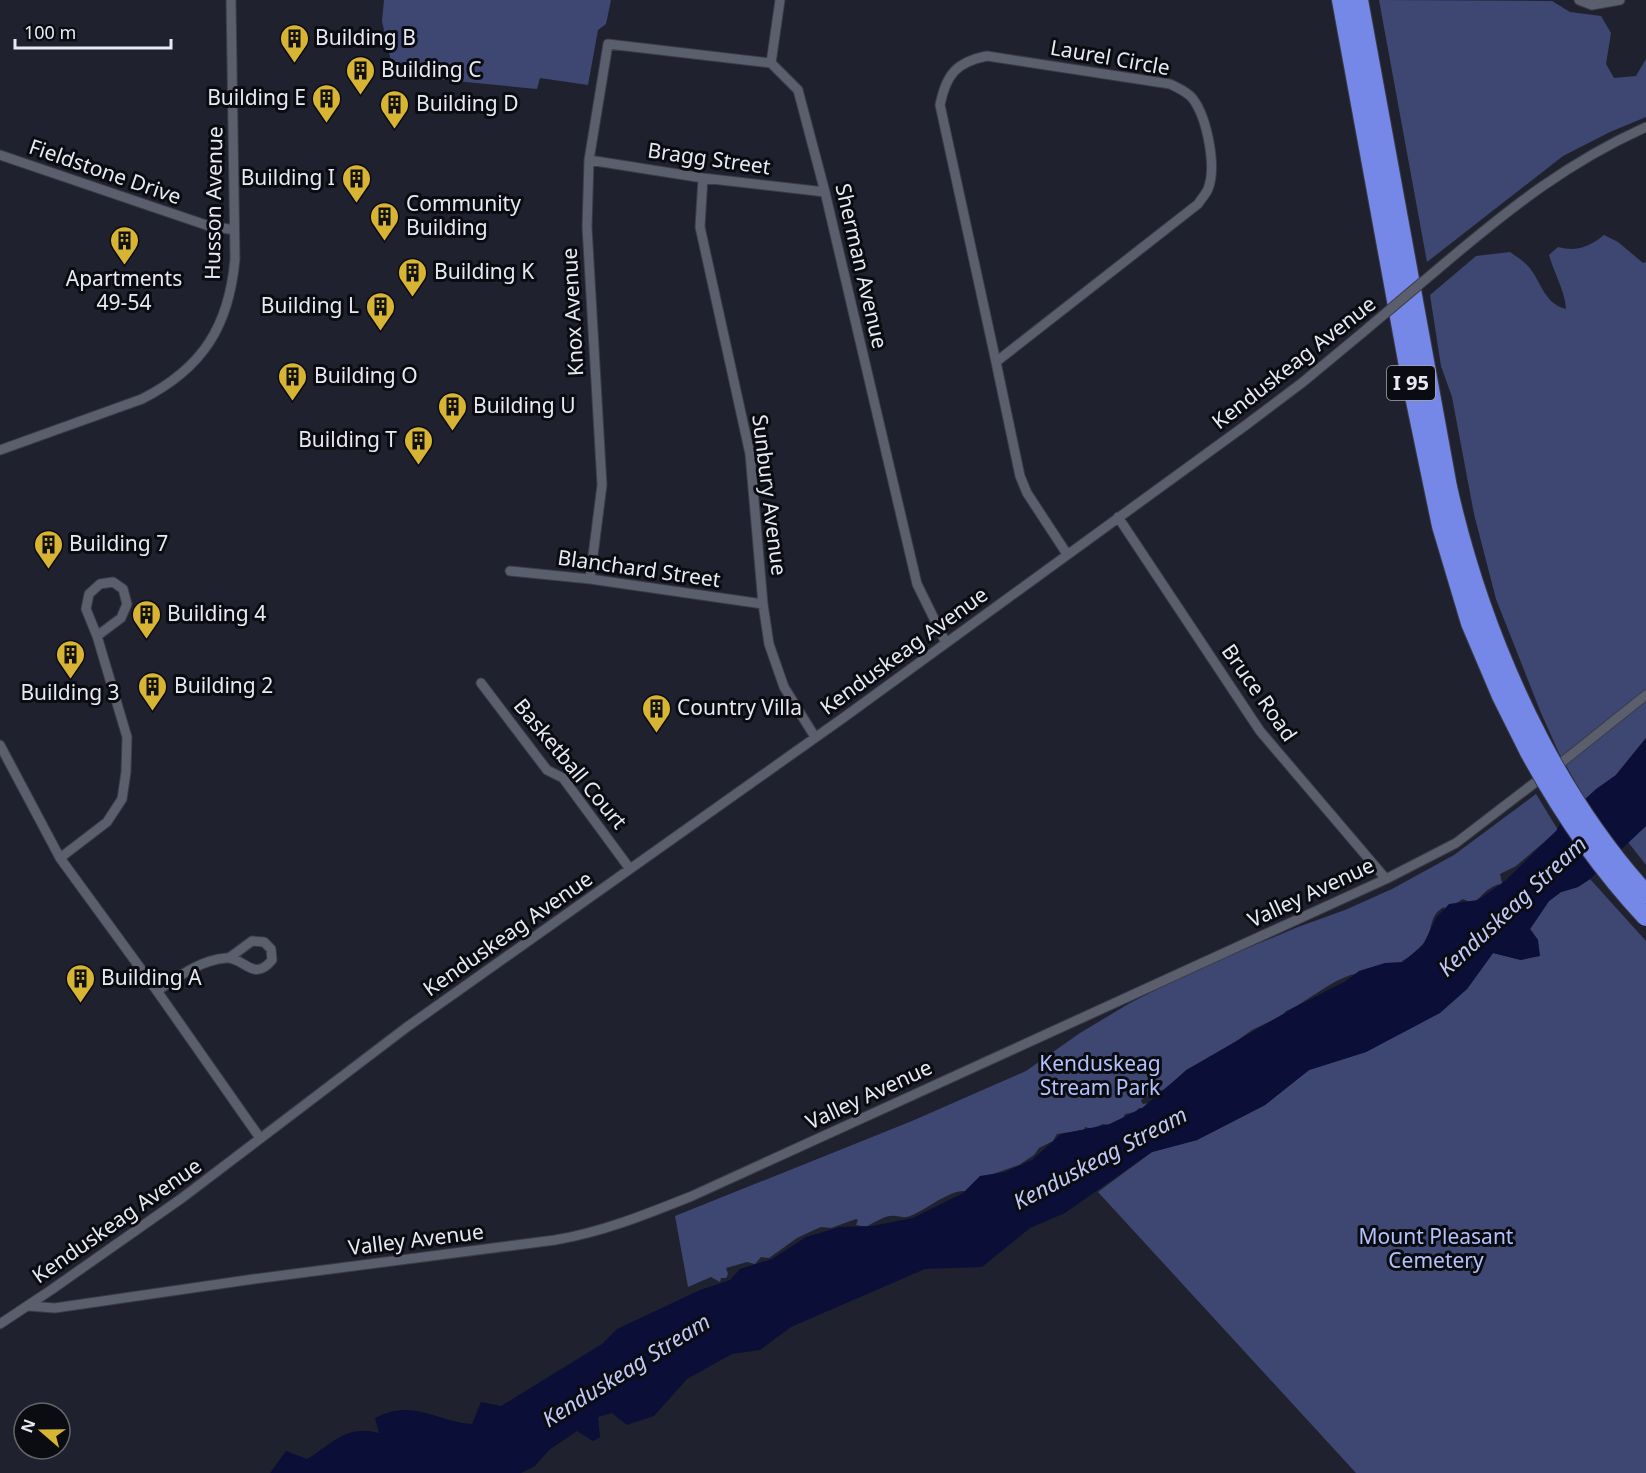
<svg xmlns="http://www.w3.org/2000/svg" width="1646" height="1473" viewBox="0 0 1646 1473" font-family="'Noto Sans',sans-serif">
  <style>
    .green { fill: #3e4772 }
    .water { fill: #0b0e36 }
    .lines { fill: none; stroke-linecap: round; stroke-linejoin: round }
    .minor-casing { stroke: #3a3c47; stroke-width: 11 }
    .motorway-casing { stroke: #3a3c47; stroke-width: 20 }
    .minor { stroke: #5b5e6c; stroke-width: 9 }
    .motorway { stroke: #7587e7; stroke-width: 18 }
    .minor-bridge-casing { stroke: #3a3c47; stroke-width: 11; stroke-linecap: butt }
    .motorway-bridge-casing { stroke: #3a3c47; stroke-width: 20; stroke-linecap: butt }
    .minor-bridge { stroke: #5b5e6c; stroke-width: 9 }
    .motorway-bridge { stroke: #7587e7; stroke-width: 18 }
    .labels { text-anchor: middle; stroke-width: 6; stroke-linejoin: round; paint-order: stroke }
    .shield { fill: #0b0c11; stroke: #a6a7af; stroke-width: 1.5 }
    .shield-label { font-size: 20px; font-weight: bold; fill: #e8eaf3 }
    .poi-label { font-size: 21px; fill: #e8eaf3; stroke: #0b0c11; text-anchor: start }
    .street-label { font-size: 21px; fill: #e8eaf3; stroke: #0b0c11 }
    .park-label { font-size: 21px; fill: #b3c2fd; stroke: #0b0c11 }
    .water-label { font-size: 22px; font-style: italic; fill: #bfcaf8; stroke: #0b0c11 }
  </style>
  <rect width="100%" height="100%" fill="#1f222e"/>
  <path class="green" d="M384,0H611L606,24L598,30L588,85L540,78L537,89L394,75L382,21Z
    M1379,0L1552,1L1570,12L1601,16L1611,33L1606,64L1614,78L1636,76L1646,59V117L1610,132L1563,156L1427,262Z
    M1604,235L1618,242L1643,263L1646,262V738L1616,775L1585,799L1559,753L1541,713L1496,599L1474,514L1452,397L1441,366L1430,295L1476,256L1510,252C1515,256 1521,259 1526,264C1541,278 1542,303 1566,309C1565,291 1554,273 1549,255L1558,247C1577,252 1589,247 1604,235Z
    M1536,794L1558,830L1516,866L1500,874L1502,883L1500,886L1499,884C1483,890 1483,897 1472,903L1463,899L1445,910L1444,907C1429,915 1433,929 1426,940C1421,947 1410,957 1402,961L1403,965L1362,974C1343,970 1305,1004 1286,1011L1283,1015L1252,1030L1217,1055L1186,1070L1167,1088L1142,1099L1141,1101L1143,1104L1149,1103L1145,1108H1139L1135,1112L1125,1114L1122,1121L1118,1120L1108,1125L1103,1124L1092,1129L1085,1127L1084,1130L1057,1134L1053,1141L1039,1148L1034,1155L1019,1165L979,1179L965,1191C949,1190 926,1210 910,1216C902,1219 898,1215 891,1216C884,1216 871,1224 866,1227L856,1225L858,1220L856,1219L831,1228L821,1227L814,1230L797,1238L769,1258L761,1257L755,1264L747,1262L726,1268L728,1274L726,1278H721L720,1282L711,1277L688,1287L675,1216L912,1121L1026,1071L1080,1033L1130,1003L1195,970L1298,927L1345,910L1392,889L1454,855Z
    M1646,826V865L1628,842Z
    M1590,879L1646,941V1473H1356L1098,1192L1152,1152L1197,1140L1265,1105L1309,1070L1366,1052L1439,1013L1467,989L1493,953L1521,960L1538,940L1530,929L1549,901L1561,892L1578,887Z"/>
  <path class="water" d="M1646,738V826L1590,879L1578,887L1561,892L1549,901L1530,929L1538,940L1540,956L1521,960L1493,953L1467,989L1440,1013L1366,1052L1309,1070L1265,1105L1197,1140L1152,1152L1065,1213L1030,1228L982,1267L925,1269L791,1327L760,1350L732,1354L687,1379L654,1416L627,1425L612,1413L598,1417L600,1437L593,1441L577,1431L549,1450L535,1466L521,1473H270L286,1451L307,1459C333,1444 345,1424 379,1433L375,1418C413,1398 435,1421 472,1424L481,1402L501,1406L602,1344L617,1329L700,1290L730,1280L740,1269L772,1259L806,1237L840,1227L872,1226L913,1218L963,1193L980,1176L1005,1172L1032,1160L1061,1134L1110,1124L1142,1108L1188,1069L1297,1006L1346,981L1359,971L1385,963L1403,962L1423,945L1436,918L1449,904L1478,900L1505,881L1556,831L1561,822L1596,789L1616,775Z"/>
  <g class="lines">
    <defs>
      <path id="minor" d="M1579,0L1592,5L1620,0
        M987,56L1170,84C1178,88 1188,92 1193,99C1207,118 1217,167 1208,189C1206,194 1201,199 1198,204L996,362L940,105C946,75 956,62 987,56Z
        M771,63L780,0
        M0,155L206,225L234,230
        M589,160L703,178L825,192
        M703,178L700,227L750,454L763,604L769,644L784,687L815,737
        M1445,263C1510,208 1568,162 1646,127
        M996,362L1020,476L1027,493L1067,554
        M0,450L142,399C203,368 229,326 235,259L231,0
        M1118,517L1260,731L1386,879
        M510,571L590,579L763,604
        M590,579L602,485L587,227L589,160L608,44L771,63L798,90L825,192L917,584L946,643
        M481,683L547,770L563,778L630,869
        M0,745L60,858L157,991L260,1138
        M60,858L107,822L122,799L126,772L127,737L97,636L86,609L89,594L100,584L113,582L123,589L127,604L121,618L97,636
        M157,991C178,977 200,960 226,958C245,957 253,983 272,960L271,949L264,942L252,941L229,958
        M28,1306L55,1308L254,1279L555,1240C603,1232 647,1214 692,1196L1386,879L1456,843L1571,755L1646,695
        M0,1324L51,1290L182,1198L407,1027L843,718L1246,425L1303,382L1362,333"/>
      <path id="motorway" d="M1341,0L1410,377L1441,526L1470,623L1501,696L1529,752
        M1359,0L1448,487C1468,576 1498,659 1540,740"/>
    </defs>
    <use href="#minor" class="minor-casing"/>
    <use href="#motorway" class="motorway-casing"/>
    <use href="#minor" class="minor"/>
    <use href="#motorway" class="motorway"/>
    <defs>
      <path id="minor-bridge" d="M1362,333L1445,263"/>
      <path id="motorway-bridge" d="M1540,740C1569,795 1604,848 1646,894
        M1529,752C1561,811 1599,867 1646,917"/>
    </defs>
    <use href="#minor-bridge" class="minor-bridge-casing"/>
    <use href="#motorway-bridge" class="motorway-bridge-casing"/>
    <use href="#minor-bridge" class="minor-bridge"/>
    <use href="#motorway-bridge" class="motorway-bridge"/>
  </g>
  <defs>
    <symbol id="building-pin" viewBox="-11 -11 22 30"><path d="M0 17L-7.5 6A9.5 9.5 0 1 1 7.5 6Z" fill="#d8b434" stroke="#0b0c11"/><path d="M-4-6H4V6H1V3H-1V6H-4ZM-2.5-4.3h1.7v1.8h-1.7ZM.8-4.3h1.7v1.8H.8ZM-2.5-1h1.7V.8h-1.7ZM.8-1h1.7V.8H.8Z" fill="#111"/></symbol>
  </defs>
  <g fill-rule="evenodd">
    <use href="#building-pin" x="278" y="22" width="33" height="45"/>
    <use href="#building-pin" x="344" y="54" width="33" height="45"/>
    <use href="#building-pin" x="310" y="82" width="33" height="45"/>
    <use href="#building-pin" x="378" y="88" width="33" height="45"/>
    <use href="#building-pin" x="340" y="162" width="33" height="45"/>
    <use href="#building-pin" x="368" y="200" width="33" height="45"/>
    <use href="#building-pin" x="108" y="224" width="33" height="45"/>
    <use href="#building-pin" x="396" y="256" width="33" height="45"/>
    <use href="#building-pin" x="364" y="290" width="33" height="45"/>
    <use href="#building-pin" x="276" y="360" width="33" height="45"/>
    <use href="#building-pin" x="436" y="390" width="33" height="45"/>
    <use href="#building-pin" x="402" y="424" width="33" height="45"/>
    <use href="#building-pin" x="32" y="528" width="33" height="45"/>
    <use href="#building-pin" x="130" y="598" width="33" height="45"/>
    <use href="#building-pin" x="54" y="638" width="33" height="45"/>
    <use href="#building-pin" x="136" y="670" width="33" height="45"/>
    <use href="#building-pin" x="640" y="692" width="33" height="45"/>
    <use href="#building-pin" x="64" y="962" width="33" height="45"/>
  </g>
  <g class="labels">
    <rect class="shield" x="1387" y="366" width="48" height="34" rx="4.5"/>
    <g class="shield-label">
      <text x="1411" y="390">I 95</text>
    </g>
    <g class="poi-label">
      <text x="315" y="45">Building B</text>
      <text x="381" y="77">Building C</text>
      <text x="306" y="105" text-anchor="end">Building E</text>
      <text x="416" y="111">Building D</text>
      <text x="335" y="185" text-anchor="end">Building I</text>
      <text x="406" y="211">Community<tspan x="406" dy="24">Building</tspan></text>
      <text x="434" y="279">Building K</text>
      <text x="124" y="286" text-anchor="middle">Apartments<tspan x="124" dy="24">49-54</tspan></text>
      <text x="359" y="313" text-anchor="end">Building L</text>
      <text x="314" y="383">Building O</text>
      <text x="473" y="413">Building U</text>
      <text x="397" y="447" text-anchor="end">Building T</text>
      <text x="69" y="551">Building 7</text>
      <text x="167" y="621">Building 4</text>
      <text x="174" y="693">Building 2</text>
      <text x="70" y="700" text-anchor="middle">Building 3</text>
      <text x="677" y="715">Country Villa</text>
      <text x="101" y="985">Building A</text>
    </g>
    <g class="street-label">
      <text transform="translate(1110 58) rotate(10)" y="7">Laurel Circle</text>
      <text transform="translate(709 159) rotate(8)" y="7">Bragg Street</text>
      <text transform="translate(105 172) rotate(19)" y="7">Fieldstone Drive</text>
      <text transform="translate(214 203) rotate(-89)" y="7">Husson Avenue</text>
      <text transform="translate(861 266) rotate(77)" y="7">Sherman Avenue</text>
      <text transform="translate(573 312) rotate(-93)" y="7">Knox Avenue</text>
      <text transform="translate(1294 363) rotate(-38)" y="7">Kenduskeag Avenue</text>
      <text transform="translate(769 495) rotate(83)" y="7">Sunbury Avenue</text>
      <text transform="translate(639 569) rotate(8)" y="7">Blanchard Street</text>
      <text transform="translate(904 651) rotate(-36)" y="7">Kenduskeag Avenue</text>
      <text transform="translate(1259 693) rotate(55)" y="7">Bruce Road</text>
      <text transform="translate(570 764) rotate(50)" y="7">Basketball Court</text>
      <text transform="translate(1311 893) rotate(-25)" y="7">Valley Avenue</text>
      <text transform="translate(508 934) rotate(-35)" y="7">Kenduskeag Avenue</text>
      <text transform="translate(869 1095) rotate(-25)" y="7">Valley Avenue</text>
      <text transform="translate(117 1221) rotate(-35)" y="7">Kenduskeag Avenue</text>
      <text transform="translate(416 1240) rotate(-7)" y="7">Valley Avenue</text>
    </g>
    <g class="park-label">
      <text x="1100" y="1071">Kenduskeag<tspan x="1100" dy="24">Stream Park</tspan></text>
      <text x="1436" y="1244">Mount Pleasant<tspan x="1436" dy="24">Cemetery</tspan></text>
    </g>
    <g class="water-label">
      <text transform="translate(1512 906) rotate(-43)" y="8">Kenduskeag Stream</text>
      <text transform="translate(1100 1158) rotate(-28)" y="8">Kenduskeag Stream</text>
      <text transform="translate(626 1370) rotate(-32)" y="8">Kenduskeag Stream</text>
    </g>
  </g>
  <g transform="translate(42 1431) rotate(290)"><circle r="28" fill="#0b0c11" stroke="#63656b" stroke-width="1.5"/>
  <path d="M0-4.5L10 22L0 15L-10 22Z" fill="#d8b434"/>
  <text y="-9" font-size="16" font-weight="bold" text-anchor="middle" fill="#e8eaf3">N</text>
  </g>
  <path d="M15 39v9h156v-9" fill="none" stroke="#e8eaf3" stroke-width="3"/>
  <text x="24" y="39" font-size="18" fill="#e8eaf3" stroke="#0b0c11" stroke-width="4.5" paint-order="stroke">100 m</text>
</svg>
